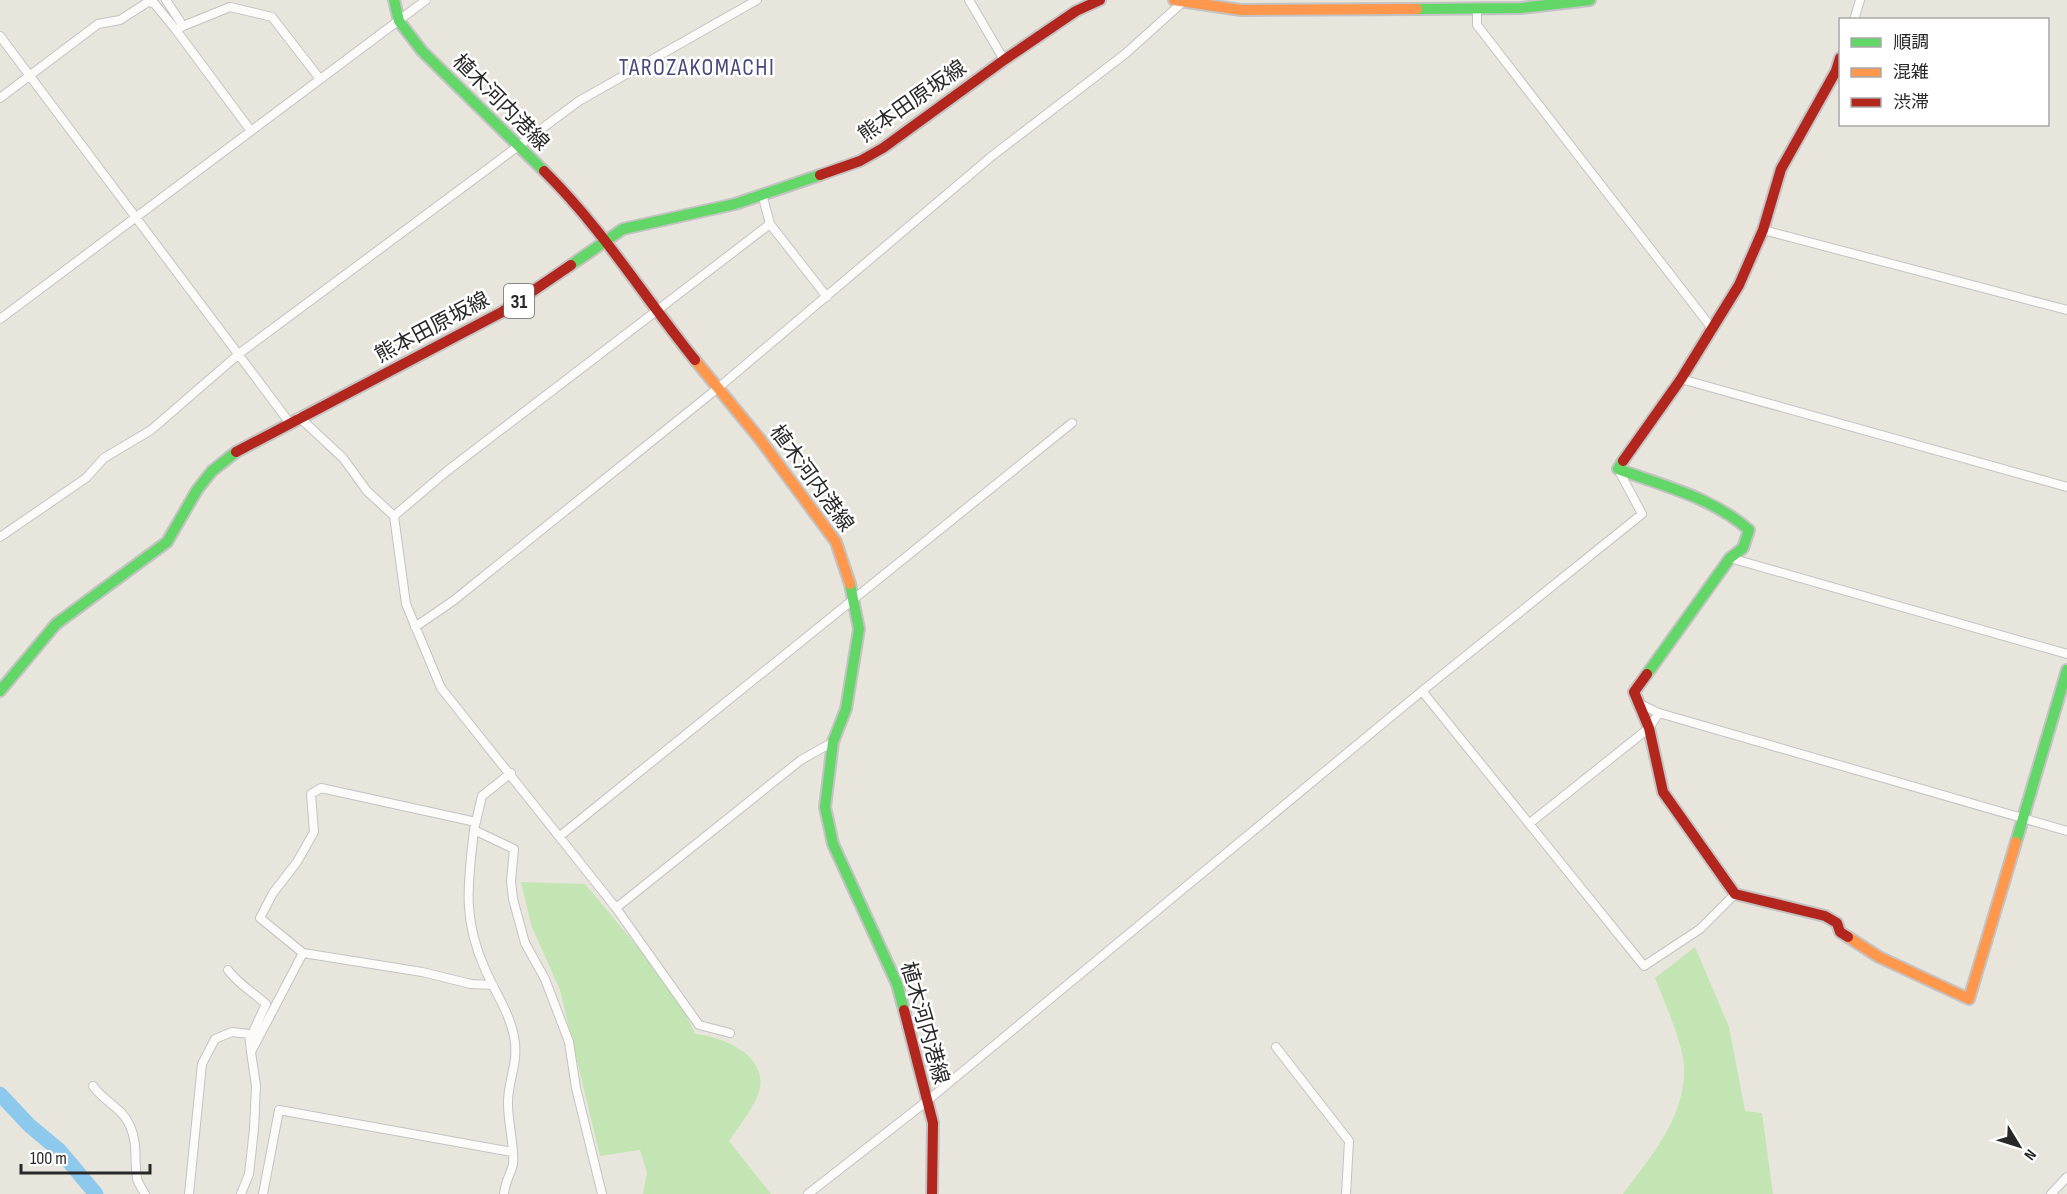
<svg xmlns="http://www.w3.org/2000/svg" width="2067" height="1194" viewBox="0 0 2067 1194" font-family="'Sofia Sans Condensed','Noto Sans JP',sans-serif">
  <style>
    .green { fill: #c3e5b4 }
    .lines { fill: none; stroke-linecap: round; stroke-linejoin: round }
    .river { stroke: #8dc8ed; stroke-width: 15 }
    .street-casing { stroke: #c4c3c3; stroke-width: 10 }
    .fast-casing { stroke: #c4c3c3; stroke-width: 14 }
    .slow-casing { stroke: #c4c3c3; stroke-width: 14 }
    .jam-casing { stroke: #c4c3c3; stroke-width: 14 }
    .street { stroke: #fcfbfa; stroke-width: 8 }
    .fast { stroke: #63d668; stroke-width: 10 }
    .slow { stroke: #ff974d; stroke-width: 10 }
    .jam { stroke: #b3261e; stroke-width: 10 }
    .labels { text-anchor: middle; stroke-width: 5; stroke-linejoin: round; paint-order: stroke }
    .shield { fill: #fff; stroke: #686868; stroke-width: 1.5 }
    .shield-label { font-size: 20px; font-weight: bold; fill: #282828 }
    .street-label { font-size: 21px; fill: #282828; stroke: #fff }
    .quarter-label { font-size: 24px; letter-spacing: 1.5px; fill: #47497b; stroke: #fff }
  </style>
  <rect width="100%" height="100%" fill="#e8e5dd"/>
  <path class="green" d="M521,882L585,884L677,994L695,1034C725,1037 774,1058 757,1097C750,1113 738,1127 729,1141L771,1194H643L647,1173L640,1150L600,1156L560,990L531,925Z
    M1695,947L1729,1027L1745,1111L1762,1113L1773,1194H1623C1651,1156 1686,1117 1684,1067C1683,1043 1664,1001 1655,978Z"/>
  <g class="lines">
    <path class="river" d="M0,1094L29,1125L60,1151L96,1194"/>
    <defs>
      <path id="street" d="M166,0L183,26L176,30L251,131
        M969,0L1004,60
        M1477,8V25L1711,327
        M1854,20L1860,0
        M183,26L230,7L272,17L320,79
        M0,36L289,422
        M0,98L98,24L120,20L148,2L154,3L176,30
        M762,194L770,224L827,297
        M1763,230L2067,310
        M0,319L426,0
        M1681,379L2067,487
        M299,417L343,458L367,491L394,516L406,604L441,688L616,908L801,760L833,742
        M394,516L447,471L770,224
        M0,537L86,478L104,458L151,430L240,353L579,101L757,0
        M1730,558L2067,654
        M415,627L453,601L718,388L992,156L1125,54L1184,1
        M1422,691L1644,966L1700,929L1735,894
        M1640,704L1659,713L2067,831
        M511,773L482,796L474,830L514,849L511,881L513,899L525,943L545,979L569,1042L576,1088L602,1194
        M476,822L321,788L311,794L314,832L297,862L273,893L260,918L303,953L422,972L471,984L493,985
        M1530,823L1649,728L1659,713
        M474,830C468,884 462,918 485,969C495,992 509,1012 514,1036C519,1062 509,1077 508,1100C507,1119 515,1147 513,1164C511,1174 505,1181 504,1194
        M560,836L1072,423
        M616,908L699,1025L730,1033
        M228,970C238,984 253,992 266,1004L254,1030L253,1042
        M1276,1047L1349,1141L1346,1194
        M93,1086C104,1102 122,1107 130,1126C138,1143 134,1161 137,1178C138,1184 142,1188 145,1194
        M189,1194L202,1064L215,1039L232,1032L249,1034L251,1051
        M241,1194L249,1174L254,1129L256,1086L251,1052L303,953
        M263,1194L279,1110L512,1152
        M808,1194L927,1101L1422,691L1642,514L1618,469
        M2051,1194L2067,1177"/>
      <path id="fast" d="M394,0L399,21L422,51L544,171
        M1417,9L1521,8L1590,0
        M571,265L623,229L735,204L820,175
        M1623,461L1618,469C1663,486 1712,497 1749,530L1743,548L1730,558L1647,674
        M850,584L859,629L846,709L833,742L825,807L833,844L897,984L904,1010
        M0,691L56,624L167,542L197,490L212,471L236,452
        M2016,842L2067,670"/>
      <path id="slow" d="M1174,0L1241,10L1417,9
        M695,360L759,438L836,542L850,584
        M1848,937L1879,957L1969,999L2016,842"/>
      <path id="jam" d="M544,171C602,228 644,297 695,360
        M820,175L860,161L883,148L1004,60L1076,11L1100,0
        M236,452L502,312L571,265
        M1623,461L1681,379L1739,285L1763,230L1781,169L1836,71L1840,58
        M1647,674L1634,692L1649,728L1663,792L1735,894L1825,916L1837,923L1840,932L1848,937
        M904,1010L933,1123L932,1194"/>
    </defs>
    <use href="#street" class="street-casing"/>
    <use href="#fast" class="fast-casing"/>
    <use href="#slow" class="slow-casing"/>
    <use href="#jam" class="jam-casing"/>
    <use href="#street" class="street"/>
    <use href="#fast" class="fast"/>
    <use href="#slow" class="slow"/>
    <use href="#jam" class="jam"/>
  </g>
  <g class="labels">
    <rect class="shield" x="504" y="284" width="30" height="34" rx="4.5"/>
    <g class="shield-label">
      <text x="519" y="308">31</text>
    </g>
    <g class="street-label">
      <text transform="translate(912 101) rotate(-35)" y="7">熊本田原坂線</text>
      <text transform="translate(501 102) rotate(45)" y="7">植木河内港線</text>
      <text transform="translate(432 327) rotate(-28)" y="7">熊本田原坂線</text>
      <text transform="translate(812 478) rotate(54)" y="7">植木河内港線</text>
      <text transform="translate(925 1023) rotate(74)" y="7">植木河内港線</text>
    </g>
    <g class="quarter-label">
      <text x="697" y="75">TAROZAKOMACHI</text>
    </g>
  </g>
  <rect x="1839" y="18" width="210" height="108" fill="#ffffff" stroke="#a9a9a9" stroke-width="1.5"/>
  <rect x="1851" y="38" width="30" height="9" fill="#63d668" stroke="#a9a9a9" stroke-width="1.5"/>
  <text x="1893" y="48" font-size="18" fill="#282828">順調</text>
  <rect x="1851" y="68" width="30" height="9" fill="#ff974d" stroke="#a9a9a9" stroke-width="1.5"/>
  <text x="1893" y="78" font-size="18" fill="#282828">混雑</text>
  <rect x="1851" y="98" width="30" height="9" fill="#b3261e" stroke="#a9a9a9" stroke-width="1.5"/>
  <text x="1893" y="108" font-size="18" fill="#282828">渋滞</text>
  <g transform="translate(2019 1146) rotate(128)" stroke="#ffffff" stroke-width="4.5" paint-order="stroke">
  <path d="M0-4.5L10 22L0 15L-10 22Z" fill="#282828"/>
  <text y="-9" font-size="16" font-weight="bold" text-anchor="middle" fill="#282828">N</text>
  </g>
  <path d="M21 1164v9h129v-9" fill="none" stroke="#282828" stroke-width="3"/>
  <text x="30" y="1164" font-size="18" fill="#282828" stroke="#ffffff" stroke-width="4.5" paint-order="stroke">100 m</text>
</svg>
